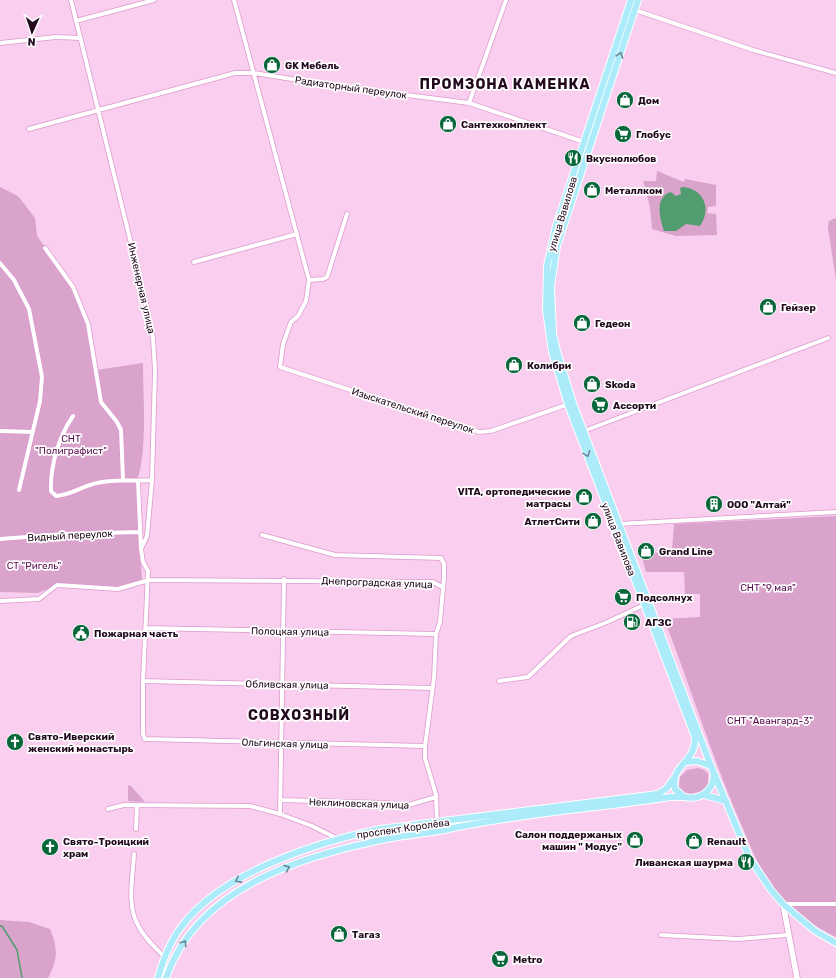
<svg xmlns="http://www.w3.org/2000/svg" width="836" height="978" viewBox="0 0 836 978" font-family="Rubik,sans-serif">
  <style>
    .green { fill: #d9a3cc }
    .water { fill: #519d6f }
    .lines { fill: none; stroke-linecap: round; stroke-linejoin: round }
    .stream { stroke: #519d6f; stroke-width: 1.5 }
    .street-casing { stroke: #dd99cd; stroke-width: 5.5 }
    .secondary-casing { stroke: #dd99cd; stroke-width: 7 }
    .primary-casing { stroke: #fff; stroke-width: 8 }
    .street { stroke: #fff; stroke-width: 4 }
    .secondary { stroke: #fff; stroke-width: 5.5 }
    .primary { stroke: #abebfa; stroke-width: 6 }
    .oneway { stroke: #6d8597 }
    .labels { text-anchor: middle; stroke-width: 3.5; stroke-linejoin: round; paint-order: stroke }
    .poi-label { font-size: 10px; font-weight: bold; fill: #22091d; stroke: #fefefe; text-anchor: start }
    .street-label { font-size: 10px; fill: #22091d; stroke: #fefefe }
    .park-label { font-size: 10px; fill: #5c0d50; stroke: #fefefe }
    .district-label { font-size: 14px; font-weight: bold; letter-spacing: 1px; fill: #22091d; stroke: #fefefe }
  </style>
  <rect width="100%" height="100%" fill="#f9ceee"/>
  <path class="green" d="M657,171L684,182L685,179L716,185V206L708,207L707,213L716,214L717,235L676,236L652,229L650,207L643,181H656Z
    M0,187L18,196L35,218L37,236L75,288L86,314L96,370L143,363C143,396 148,454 136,483L142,581L117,587L57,585L38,593L0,592Z
    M836,218V280L828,228L829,221Z
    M836,516V937C814,927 791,910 776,892C760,872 751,847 741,824C712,758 691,687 664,619L700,617V594H685L684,572H646L641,554L672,551L674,524Z
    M698,768L704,770L708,774V785C703,794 693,796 684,793L679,788L680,777L687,770Z
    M128,785L131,786L145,802L128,801Z
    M0,920L29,922L50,929C58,948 58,960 48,978H0Z"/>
  <path class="water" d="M683,187C704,189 712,209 700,226L686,224L676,231H664C660,218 654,197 671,192L676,196L681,194L680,188Z"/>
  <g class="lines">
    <path class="stream" d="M0,926H2L17,950L22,978"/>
    <defs>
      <path id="street" d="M71,0L147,308L153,338L155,370L152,480L147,536L141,549L143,562L148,571L143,681V734L145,739L425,746
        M234,0L309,280L306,301L298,316L291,322L283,344L280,367L479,432L491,431L569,404
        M635,10L753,50L836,73
        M76,21L154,0
        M0,43L56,37L80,38
        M469,103L506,0
        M29,129L235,73H254L329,85L469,103L590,144
        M45,248L73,287L88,324L101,402L117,422L121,430L123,479
        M194,262L297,234
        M0,263L14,280L29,309L42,377L40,401L19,490
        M309,280L323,279L327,277L347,214
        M73,416C59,436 50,466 51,491L56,496C72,495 82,486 97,483C116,478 133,482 152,480
        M0,431L33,432
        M584,431L828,338
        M138,482L141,549
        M619,524L836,512
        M262,535L335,555L441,558L444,564V578L440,622L436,634L434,678L425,746V758L436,795L437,822
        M0,539L64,534L140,532
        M0,601L39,599L57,585L118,589L149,580L433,582L442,587
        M145,628L436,634
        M143,681L432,688
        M499,681L528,677L571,636L605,623L644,605
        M281,800L386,803L405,806L436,797
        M108,809L124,805L250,806L280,814L312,826L338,839
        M280,814L284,579
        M136,829L137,805
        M134,854C133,877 126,906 139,927C145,939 156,948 165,958
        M783,904H836
        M661,935L738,939L788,935"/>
      <path id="secondary" d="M783,904L797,978"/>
      <path id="primary" d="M631,0L556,226L547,266L546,310L552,352L568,405L695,737C696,764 670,764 675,789L684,797C700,800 713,792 714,775
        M638,0L557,246L551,286L553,334L557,351L573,403L711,766L749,857L771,890L783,904L815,931L836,943
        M686,762L697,761L711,766
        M704,795L726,801
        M158,978C163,960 170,941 182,926C221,873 317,842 380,829L658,794L667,788L674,778
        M166,978C197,886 305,855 391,838C411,834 433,833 453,828C525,813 599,808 671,797H684"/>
    </defs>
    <use href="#street" class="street-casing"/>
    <use href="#secondary" class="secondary-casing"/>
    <use href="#primary" class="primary-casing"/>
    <use href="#street" class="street"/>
    <use href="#secondary" class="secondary"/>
    <use href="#primary" class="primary"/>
  </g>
  <defs><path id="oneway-chevron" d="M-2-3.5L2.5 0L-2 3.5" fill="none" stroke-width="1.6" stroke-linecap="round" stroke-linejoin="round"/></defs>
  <g class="oneway">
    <use href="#oneway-chevron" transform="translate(620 55) rotate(-72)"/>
    <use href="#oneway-chevron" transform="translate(587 454) rotate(69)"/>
    <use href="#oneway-chevron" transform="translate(287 868) rotate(-21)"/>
    <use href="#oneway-chevron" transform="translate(238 880) rotate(151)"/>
    <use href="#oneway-chevron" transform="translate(184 943) rotate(-56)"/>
  </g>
  <defs>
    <symbol id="shop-disc" viewBox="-11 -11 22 22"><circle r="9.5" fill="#07663a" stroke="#fefefe"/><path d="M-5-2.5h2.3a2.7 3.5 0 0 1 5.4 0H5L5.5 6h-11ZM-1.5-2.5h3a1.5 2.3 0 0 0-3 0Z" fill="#fff"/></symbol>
    <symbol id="supermarket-disc" viewBox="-11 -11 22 22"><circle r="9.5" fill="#07663a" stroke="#fefefe"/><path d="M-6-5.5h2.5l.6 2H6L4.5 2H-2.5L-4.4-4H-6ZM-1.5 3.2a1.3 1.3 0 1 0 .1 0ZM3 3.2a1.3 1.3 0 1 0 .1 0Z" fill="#fff"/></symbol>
    <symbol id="restaurant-disc" viewBox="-11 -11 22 22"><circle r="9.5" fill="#07663a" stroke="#fefefe"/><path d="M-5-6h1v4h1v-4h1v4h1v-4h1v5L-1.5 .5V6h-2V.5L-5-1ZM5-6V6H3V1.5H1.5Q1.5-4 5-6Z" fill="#fff"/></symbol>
    <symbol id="building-disc" viewBox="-11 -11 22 22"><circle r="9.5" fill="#07663a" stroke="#fefefe"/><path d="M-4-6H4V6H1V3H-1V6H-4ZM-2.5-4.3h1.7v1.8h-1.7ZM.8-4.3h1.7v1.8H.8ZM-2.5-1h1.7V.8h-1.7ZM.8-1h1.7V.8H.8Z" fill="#fff"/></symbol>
    <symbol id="fuel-disc" viewBox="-11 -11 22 22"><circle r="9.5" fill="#07663a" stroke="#fefefe"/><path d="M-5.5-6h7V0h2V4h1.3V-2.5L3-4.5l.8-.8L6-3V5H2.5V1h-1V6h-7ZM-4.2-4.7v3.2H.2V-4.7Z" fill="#fff"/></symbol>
    <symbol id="civic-disc" viewBox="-11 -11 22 22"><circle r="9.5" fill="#07663a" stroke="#fefefe"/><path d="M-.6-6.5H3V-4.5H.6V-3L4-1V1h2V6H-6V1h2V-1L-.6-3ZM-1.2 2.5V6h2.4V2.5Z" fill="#fff"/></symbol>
    <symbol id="church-disc" viewBox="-11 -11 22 22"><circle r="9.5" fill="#07663a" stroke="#fefefe"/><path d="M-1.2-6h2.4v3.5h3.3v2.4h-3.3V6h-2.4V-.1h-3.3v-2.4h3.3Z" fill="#fff"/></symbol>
  </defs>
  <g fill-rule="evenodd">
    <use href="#shop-disc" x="262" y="55" width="20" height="20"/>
    <use href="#shop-disc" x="615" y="90" width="20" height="20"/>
    <use href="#shop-disc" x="438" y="114" width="20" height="20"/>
    <use href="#supermarket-disc" x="613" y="124" width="20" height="20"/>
    <use href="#restaurant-disc" x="563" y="148" width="20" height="20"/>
    <use href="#shop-disc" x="582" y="180" width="20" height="20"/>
    <use href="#shop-disc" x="758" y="297" width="20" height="20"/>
    <use href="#shop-disc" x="572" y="313" width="20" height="20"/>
    <use href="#shop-disc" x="504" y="355" width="20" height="20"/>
    <use href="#shop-disc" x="582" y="374" width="20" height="20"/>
    <use href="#supermarket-disc" x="590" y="395" width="20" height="20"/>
    <use href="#shop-disc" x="574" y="487" width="20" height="20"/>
    <use href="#building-disc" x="704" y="494" width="20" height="20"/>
    <use href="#shop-disc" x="583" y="511" width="20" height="20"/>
    <use href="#shop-disc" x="636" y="541" width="20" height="20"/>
    <use href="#supermarket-disc" x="613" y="587" width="20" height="20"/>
    <use href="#fuel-disc" x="622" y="612" width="20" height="20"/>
    <use href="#civic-disc" x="71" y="623" width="20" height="20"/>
    <use href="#church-disc" x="5" y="732" width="20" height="20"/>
    <use href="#shop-disc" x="625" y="830" width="20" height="20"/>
    <use href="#shop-disc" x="684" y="831" width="20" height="20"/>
    <use href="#church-disc" x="40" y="837" width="20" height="20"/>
    <use href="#restaurant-disc" x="736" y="852" width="20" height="20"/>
    <use href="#shop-disc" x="329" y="924" width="20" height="20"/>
    <use href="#supermarket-disc" x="490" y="949" width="20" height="20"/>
  </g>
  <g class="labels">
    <g class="poi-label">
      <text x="285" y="69">GK Мебель</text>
      <text x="638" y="104">Дом</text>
      <text x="461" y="128">Сантехкомплект</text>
      <text x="636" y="138">Глобус</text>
      <text x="586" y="162">Вкуснолюбов</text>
      <text x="605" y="194">Металлком</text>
      <text x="781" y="311">Гейзер</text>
      <text x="595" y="327">Гедеон</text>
      <text x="527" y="369">Колибри</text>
      <text x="605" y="388">Skoda</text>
      <text x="613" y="409">Ассорти</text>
      <text x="571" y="495" text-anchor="end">VITA, ортопедические<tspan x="571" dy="12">матрасы</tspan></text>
      <text x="727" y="508">ООО "Алтай"</text>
      <text x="580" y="525" text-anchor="end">АтлетСити</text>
      <text x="659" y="555">Grand Line</text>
      <text x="636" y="601">Подсолнух</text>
      <text x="645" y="626">АГЗС</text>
      <text x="94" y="637">Пожарная часть</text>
      <text x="28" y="740">Свято-Иверский<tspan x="28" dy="12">женский монастырь</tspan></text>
      <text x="622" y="838" text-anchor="end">Салон поддержаных<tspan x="622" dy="12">машин " Модус"</tspan></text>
      <text x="63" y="845">Свято-Троицкий<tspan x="63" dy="12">храм</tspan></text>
      <text x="707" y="845">Renault</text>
      <text x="733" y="866" text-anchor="end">Ливанская шаурма</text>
      <text x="352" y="938">Тагаз</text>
      <text x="513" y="963">Metro</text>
    </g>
    <g class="street-label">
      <text transform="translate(351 87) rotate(8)" y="4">Радиаторный переулок</text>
      <text transform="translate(562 214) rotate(-73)" y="4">улица Вавилова</text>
      <text transform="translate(142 288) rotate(77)" y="4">Инженерная улица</text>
      <text transform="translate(413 410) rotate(18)" y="4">Изыскательский переулок</text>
      <text transform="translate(70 535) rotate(-3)" y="4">Видный переулок</text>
      <text transform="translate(619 539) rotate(69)" y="4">улица Вавилова</text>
      <text transform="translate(377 582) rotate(2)" y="4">Днепроградская улица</text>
      <text transform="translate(290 631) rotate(1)" y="4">Полоцкая улица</text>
      <text transform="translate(287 684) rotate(1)" y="4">Обливская улица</text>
      <text transform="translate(285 743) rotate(2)" y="4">Ольгинская улица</text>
      <text transform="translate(359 803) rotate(2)" y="4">Неклиновская улица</text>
      <text transform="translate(403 828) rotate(-8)" y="4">проспект Королёва</text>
    </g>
    <g class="park-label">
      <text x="71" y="442">СНТ<tspan x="71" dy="12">"Полиграфист"</tspan></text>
      <text x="34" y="569">СТ "Ригель"</text>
      <text x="768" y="591">СНТ "9 мая"</text>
      <text x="770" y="724">СНТ "Авангард-3"</text>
    </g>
    <g class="district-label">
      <text x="505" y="89">ПРОМЗОНА КАМЕНКА</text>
      <text x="299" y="720">СОВХОЗНЫЙ</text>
    </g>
  </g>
  <g transform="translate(32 32) rotate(183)" stroke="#fefefe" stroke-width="3" paint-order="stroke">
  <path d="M0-3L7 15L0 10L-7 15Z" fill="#22091d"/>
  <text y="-6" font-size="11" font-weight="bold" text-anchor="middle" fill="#22091d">N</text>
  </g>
</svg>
